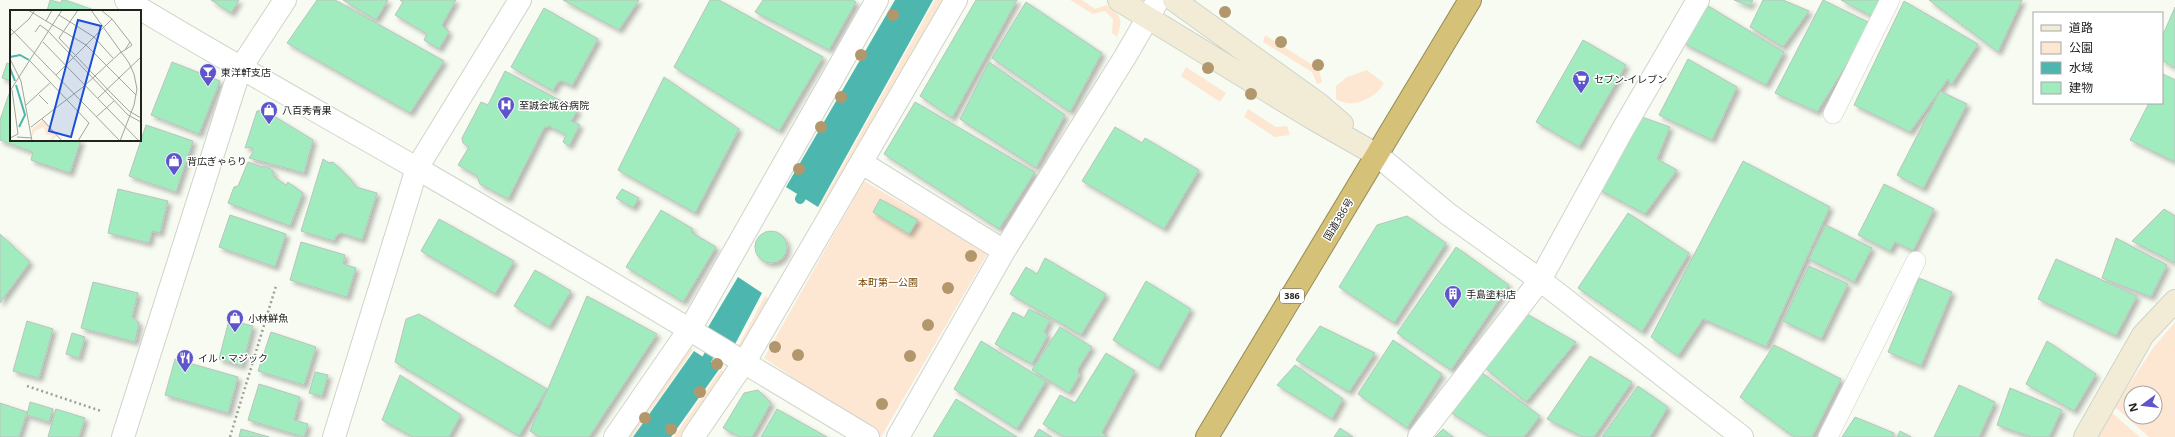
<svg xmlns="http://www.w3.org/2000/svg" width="2175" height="437" viewBox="0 0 2175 437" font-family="'Open Sans','Noto Sans JP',sans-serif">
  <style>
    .green { fill: #fee7d2; fill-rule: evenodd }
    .water { fill: #4db6ae }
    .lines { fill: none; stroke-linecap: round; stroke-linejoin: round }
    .stream { stroke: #4db6ae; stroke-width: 10 }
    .building { fill: #a1ecbf; stroke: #b9c3bc; filter: url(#shadow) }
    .lane-casing { stroke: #cfd4ca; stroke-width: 20 }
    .street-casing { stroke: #cfd4ca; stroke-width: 24 }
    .secondary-casing { stroke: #cfd4ca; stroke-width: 24 }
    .highway-casing { stroke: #968a59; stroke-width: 24 }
    .path { stroke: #9da098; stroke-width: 2.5; stroke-dasharray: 2 3; stroke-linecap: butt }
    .lane { stroke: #fff; stroke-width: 19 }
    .street { stroke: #fff; stroke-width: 22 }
    .secondary { stroke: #f2ecd6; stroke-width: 22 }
    .highway { stroke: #d5c178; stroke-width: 22 }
    .tree { fill: #b2976c }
    .labels { text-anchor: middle; stroke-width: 3; stroke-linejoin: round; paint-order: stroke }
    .shield { fill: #fff; stroke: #646562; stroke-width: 1 }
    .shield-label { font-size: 9px; font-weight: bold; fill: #22231f }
    .poi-label { font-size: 10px; fill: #22231f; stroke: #fff; text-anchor: start }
    .street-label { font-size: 10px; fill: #22231f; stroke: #fff }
    .park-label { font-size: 10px; fill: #7a4600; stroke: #fff }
    .inset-river { fill: none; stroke: #4db6ae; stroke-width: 2 }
    .inset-road { fill: none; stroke: #a2a59d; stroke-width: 1 }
    .view { fill: #1d4ed8; fill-opacity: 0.15; stroke: #1d4ed8; stroke-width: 2 }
    .inset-edge { fill: none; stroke: #22231f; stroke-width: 2 }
  </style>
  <defs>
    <filter id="shadow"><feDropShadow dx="3.5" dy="3.5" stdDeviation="2" flood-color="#0004"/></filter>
  </defs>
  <rect width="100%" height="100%" fill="#f7fbf1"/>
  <path class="green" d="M935,0H948L827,212L819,208Z
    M1070,0H1082L1095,9L1106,5C1122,16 1123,18 1117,37L1112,33L1113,19L1105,11L1093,14Z
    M1265,35L1319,69L1322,82L1317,84L1312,72L1263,42Z
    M1186,67L1226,93L1220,102L1181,76Z
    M1367,70L1384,83C1379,94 1361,105 1348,103C1344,103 1339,101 1336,99V86L1347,77Z
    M1248,109L1276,127L1287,126L1290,135L1275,137L1244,117Z
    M864,181L988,253L881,437L764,358Z
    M765,296L775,302L744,355L736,350Z
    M2175,322V437H2149L2115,407L2153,348ZM2131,393H2155V417H2131Z
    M684,343L693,350L632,437H618Z
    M721,370L732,376L689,437H674Z
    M2111,412L2140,437H2096Z"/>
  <path class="water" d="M895,0H933L818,207L786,187Z
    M738,277L762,293L733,348L707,329Z
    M694,351L720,368L671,437H633Z"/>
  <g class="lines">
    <path class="stream" d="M800,199L808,185
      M700,371L716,343"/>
  </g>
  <path class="building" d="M50,0L61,3L62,0H65L94,10L47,11Z
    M211,0H239L231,13Z
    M317,0H335L444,61L410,113L287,43Z
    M343,0H388L376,20Z
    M400,0H456L442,25L449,32L439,49L424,40L427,34L395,15L403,2Z
    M563,0H639L619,30Z
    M710,0H719L823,57L779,131L674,67Z
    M763,0H853L856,2L829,50L755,12Z
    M976,0H1017L952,118L920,96Z
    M1734,0H1753L1749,6Z
    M1763,0H1783L1809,11L1783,47L1750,27Z
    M1823,0L1872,24L1817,112L1775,93Z
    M1841,0H1883L1873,17Z
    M1929,0H2022L1998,52Z
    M1904,1L1978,44L1951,85L1948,79L1910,132L1854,105Z
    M1026,2L1102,53L1070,112L992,58Z
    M1705,4L1784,52L1766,85L1683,43Z
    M2175,7V68L2162,60V37Z
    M544,8L598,39L572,86L562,81L558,82L553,91L511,67Z
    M1583,40L1626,65L1579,147L1536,122Z
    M1688,59L1737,87L1712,140L1659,115Z
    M172,62L220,81L199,134L151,115Z
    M989,62L1065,115L1036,168L960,119Z
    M7,63L11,64V81L2,78Z
    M505,71L578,110L571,121L580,125L569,146L563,142L566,135L549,126L544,128L508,199L480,184L477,176L458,165L469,147L463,143L462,138L481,102L488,105Z
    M2163,74L2175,80V162L2130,140L2149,103H2162Z
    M664,77L739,129L695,213L618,170Z
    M11,88V140H81L70,173L31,160L33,152L0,140V120Z
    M1940,91L1967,104L1923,189L1897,175Z
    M915,102L1035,172L999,229L884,154Z
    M264,110L313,140L304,173L249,158L253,152L252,147L245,148L257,111Z
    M1639,116L1670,127L1657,159L1677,170L1645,214L1598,189Z
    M146,125L193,141L176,192L129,176Z
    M1115,127L1142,143L1145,138L1199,170L1164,229L1082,181Z
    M323,159L329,163L333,162L351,180L356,187L377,193L362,240L341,233L336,236L334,241L301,231Z
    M1743,161L1830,207L1766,347L1703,319L1678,356L1651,337Z
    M248,162L262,167L266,166L273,171L274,177L286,185L288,182L303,193L290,226L228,203L234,187L238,186Z
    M1884,184L1934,209L1913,251L1895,242L1890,251L1858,235Z
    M118,189L168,201L160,233L152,231L149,243L108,233Z
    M622,189L639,198L633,208L616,198Z
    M880,199L918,220L909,234L873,212Z
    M2164,209L2175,216V263L2132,241Z
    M661,210L693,229L691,232L716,247L683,302L626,267Z
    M1628,213L1689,253L1642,332L1578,288Z
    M230,215L286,234L275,267L219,247Z
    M1407,216L1446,243L1394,323L1339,287L1377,225Z
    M439,219L514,261L495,294L421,251Z
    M1826,225L1872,248L1854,282L1809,259Z
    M755 247a16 16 0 1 1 32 0a16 16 0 1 1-32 0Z
    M0,234L30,262L0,303Z
    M2116,238L2167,265L2151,297L2102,278Z
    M301,242L345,255L343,264L356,268L347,297L290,280Z
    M1456,247L1509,285L1451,370L1397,333Z
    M1045,258L1106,294L1081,335L1010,294L1026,267L1037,274Z
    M2056,259L2137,296L2116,336L2038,299Z
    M1809,266L1848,284L1821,339L1783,321Z
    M535,270L571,291L549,327L514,306Z
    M1919,278L1952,292L1921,366L1888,352Z
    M1146,281L1191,309L1158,368L1113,340Z
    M93,282L138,293L132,317L139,323L135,342L81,328Z
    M587,296L657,334L589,437H540L530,431Z
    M1029,309L1050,320L1044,332L1048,335L1032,364L995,344L1013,312L1024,318Z
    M1525,313L1576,342L1526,402L1484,367Z
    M419,314L547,389L519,436L395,362L406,319Z
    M229,320L253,326L242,366L219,359Z
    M27,321L53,329L39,378L13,371Z
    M1320,326L1375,353L1349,392L1296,360Z
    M1060,327L1092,347L1078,369L1079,376L1069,393L1032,370Z
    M271,332L316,347L304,385L258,371Z
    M72,333L85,337L79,358L66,354Z
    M1393,340L1442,374L1407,428L1358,394Z
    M981,341L1046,381L1017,429L954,389Z
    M2047,341L2096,374L2074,411L2026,384Z
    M1774,345L1841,379L1812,437H1794L1740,397Z
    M1106,353L1135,371L1102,432L1107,437H1064L1043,424L1060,395L1075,403Z
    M1590,356L1632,382L1594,437H1583L1547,419Z
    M175,359L238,377L228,413L165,395Z
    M1295,365L1343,399L1332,419L1277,385Z
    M315,372L328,375L322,396L309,393Z
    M1481,372L1540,416L1524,437H1490L1450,412Z
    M400,375L461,415L449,437H413L382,420Z
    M259,384L300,397L294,420L308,424L304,437L248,420Z
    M1959,385L1995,402L1979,437H1934Z
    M1638,386L1668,407L1650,437H1602Z
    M2010,388L2062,410L2049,437H2031L1997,425Z
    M758,390L771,403L752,437H740L723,428L744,393Z
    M956,399L1017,437H933Z
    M30,402L53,409L49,422L27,415Z
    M0,403L27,412L19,437H0Z
    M56,409L85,418L79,437H48Z
    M777,409L827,437H761Z
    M1855,417L1894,433L1892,437H1842Z
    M1340,428L1353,437H1334Z
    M241,429L269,437H239Z
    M1039,429L1052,437H1034Z
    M1443,429L1453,437H1435Z
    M1900,431L1911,437H1897Z"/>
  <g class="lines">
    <defs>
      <path id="lane" d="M1833,114L1890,0
        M1828,437L1916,261"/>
      <path id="street" d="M126,0C222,58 320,113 418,169C569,256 718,347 868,437
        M1377,155L1448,214L1540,280L1742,437
        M862,163L1004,251
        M123,437L240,69L285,0
        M334,437L417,168L520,0
        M615,437L693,324L877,0
        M693,437L747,358L956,0
        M898,437L1004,251L1125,57L1158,0
        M1419,437L1540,280L1623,129L1698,0"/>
      <path id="secondary" d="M1119,0L1312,118L1377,155
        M1174,0L1320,105L1342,124
        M2085,437L2143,335L2175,301"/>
      <path id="highway" d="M1207,437L1470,0"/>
    </defs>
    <use href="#lane" class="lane-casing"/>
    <use href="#street" class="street-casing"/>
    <use href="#secondary" class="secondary-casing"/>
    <use href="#highway" class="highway-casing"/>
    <path class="path" d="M27,386L101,411
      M230,437L276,286"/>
    <use href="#lane" class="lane"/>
    <use href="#street" class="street"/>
    <use href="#secondary" class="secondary"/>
    <use href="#highway" class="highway"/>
  </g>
  <g class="tree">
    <circle cx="1225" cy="12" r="6"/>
    <circle cx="893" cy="15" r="6"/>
    <circle cx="1281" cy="42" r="6"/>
    <circle cx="861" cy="55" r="6"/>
    <circle cx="1318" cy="65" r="6"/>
    <circle cx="1208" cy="68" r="6"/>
    <circle cx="1251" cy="94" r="6"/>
    <circle cx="841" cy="97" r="6"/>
    <circle cx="821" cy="127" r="6"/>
    <circle cx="799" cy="169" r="6"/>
    <circle cx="971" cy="256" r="6"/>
    <circle cx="948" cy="288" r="6"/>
    <circle cx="928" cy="325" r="6"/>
    <circle cx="775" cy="347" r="6"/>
    <circle cx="798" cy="355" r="6"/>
    <circle cx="910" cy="356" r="6"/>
    <circle cx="717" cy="364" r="6"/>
    <circle cx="700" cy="392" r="6"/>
    <circle cx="882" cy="404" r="6"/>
    <circle cx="645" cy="418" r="6"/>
    <circle cx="671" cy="429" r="6"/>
  </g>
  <defs>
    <symbol id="bar-pin" viewBox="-11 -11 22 30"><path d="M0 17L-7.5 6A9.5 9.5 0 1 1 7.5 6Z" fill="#5e55cd" stroke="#fff"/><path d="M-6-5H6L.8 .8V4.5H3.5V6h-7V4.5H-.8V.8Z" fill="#fff"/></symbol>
    <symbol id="supermarket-pin" viewBox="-11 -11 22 30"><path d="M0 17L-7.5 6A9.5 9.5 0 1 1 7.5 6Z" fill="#5e55cd" stroke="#fff"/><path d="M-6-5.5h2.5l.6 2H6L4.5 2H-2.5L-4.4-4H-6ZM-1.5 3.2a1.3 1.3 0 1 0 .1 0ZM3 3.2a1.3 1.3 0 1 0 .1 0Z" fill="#fff"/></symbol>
    <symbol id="hospital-pin" viewBox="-11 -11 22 30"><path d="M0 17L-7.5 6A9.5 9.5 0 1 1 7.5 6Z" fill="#5e55cd" stroke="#fff"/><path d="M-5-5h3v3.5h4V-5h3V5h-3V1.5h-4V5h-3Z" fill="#fff"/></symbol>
    <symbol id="shop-pin" viewBox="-11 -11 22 30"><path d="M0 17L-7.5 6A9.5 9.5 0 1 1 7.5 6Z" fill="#5e55cd" stroke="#fff"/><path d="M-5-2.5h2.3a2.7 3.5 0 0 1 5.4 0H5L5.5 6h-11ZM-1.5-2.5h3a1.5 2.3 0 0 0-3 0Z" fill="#fff"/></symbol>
    <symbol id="building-pin" viewBox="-11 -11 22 30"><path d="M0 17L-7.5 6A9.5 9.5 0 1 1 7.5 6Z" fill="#5e55cd" stroke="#fff"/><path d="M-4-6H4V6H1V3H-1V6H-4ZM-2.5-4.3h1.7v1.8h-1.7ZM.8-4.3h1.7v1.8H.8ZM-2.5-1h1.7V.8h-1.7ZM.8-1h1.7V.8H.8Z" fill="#fff"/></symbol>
    <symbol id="restaurant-pin" viewBox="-11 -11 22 30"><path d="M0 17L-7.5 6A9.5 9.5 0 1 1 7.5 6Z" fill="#5e55cd" stroke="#fff"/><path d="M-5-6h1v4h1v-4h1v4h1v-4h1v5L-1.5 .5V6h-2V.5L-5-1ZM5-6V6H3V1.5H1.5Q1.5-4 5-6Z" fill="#fff"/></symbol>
  </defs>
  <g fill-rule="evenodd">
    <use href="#bar-pin" x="198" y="62" width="20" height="27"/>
    <use href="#supermarket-pin" x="1571" y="69" width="20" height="27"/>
    <use href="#hospital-pin" x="496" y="95" width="20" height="27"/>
    <use href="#shop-pin" x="259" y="100" width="20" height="27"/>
    <use href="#shop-pin" x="164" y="151" width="20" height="27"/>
    <use href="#building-pin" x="1443" y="284" width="20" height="27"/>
    <use href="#shop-pin" x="225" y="308" width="20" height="27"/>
    <use href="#restaurant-pin" x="175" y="348" width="20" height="27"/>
  </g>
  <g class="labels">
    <rect class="shield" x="1280" y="289" width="24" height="14" rx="3"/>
    <g class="shield-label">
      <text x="1292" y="299">386</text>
    </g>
    <g class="poi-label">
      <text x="221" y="76">東洋軒支店</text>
      <text x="1594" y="83">セブン-イレブン</text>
      <text x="519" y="109">至誠会城谷病院</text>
      <text x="282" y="114">八百秀青果</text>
      <text x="187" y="165">背広ぎゃらり</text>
      <text x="1466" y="298">手島塗料店</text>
      <text x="248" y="322">小林鮮魚</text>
      <text x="198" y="362">イル・マジック</text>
    </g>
    <g class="street-label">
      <text transform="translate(1338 219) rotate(-59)" y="4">国道386号</text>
    </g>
    <g class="park-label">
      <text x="888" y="286">本町第一公園</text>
    </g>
  </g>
  <g transform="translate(10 10)">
    <rect width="131" height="131" fill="#f7fbf1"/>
    <path d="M33,110L47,126L41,131H39L44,125H36L34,117L25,121L22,126V119Z" fill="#fee7d2"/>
    <path class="inset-river" d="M0,47L10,45L19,50M0,58L5,71M6,75L15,105L9,117"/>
    <path class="inset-road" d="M18,0L76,35L126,85M68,0L49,28L102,84L119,101L131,108M81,0L119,53L124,64L127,79L124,95L110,131M91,0L102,9L120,32M49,5L84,27L103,48M36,11L42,0M0,18L110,131M25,22L30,15L38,21L118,105L131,112M0,26L19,9L25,0M33,32L129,131M110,43L118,38L122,35L120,32L115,40M0,49L11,71L22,131M20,51L79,113L68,131M46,65L102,9M0,81L52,0M29,85L38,94M88,88L131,47M16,95L41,72M86,107L104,91M32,109L52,131M21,117L73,77L111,42M7,127L22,128M0,128L8,124L2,80"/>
    <path class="view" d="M68,10L91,16L61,127L39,121Z"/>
    <rect width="131" height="131" class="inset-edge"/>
  </g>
  <rect x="2033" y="12" width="130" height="92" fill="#ffffff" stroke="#a7a7a5"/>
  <rect x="2041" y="25" width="20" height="6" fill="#f2ecd6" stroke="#a7a7a5"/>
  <text x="2069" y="32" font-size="12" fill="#22231f">道路</text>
  <rect x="2041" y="42" width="20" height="12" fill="#fee7d2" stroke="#a7a7a5"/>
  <text x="2069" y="52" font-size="12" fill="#22231f">公園</text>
  <rect x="2041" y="62" width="20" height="12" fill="#4db6ae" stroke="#a7a7a5"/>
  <text x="2069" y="72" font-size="12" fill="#22231f">水域</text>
  <rect x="2041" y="82" width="20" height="12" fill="#a1ecbf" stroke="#a7a7a5"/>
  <text x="2069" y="92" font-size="12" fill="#22231f">建物</text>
  <g transform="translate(2143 405) rotate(255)"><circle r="19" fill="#ffffff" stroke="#a7a7a5"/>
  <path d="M0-3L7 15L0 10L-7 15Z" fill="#5e55cd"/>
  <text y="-6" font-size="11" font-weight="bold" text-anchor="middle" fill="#22231f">N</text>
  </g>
</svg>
